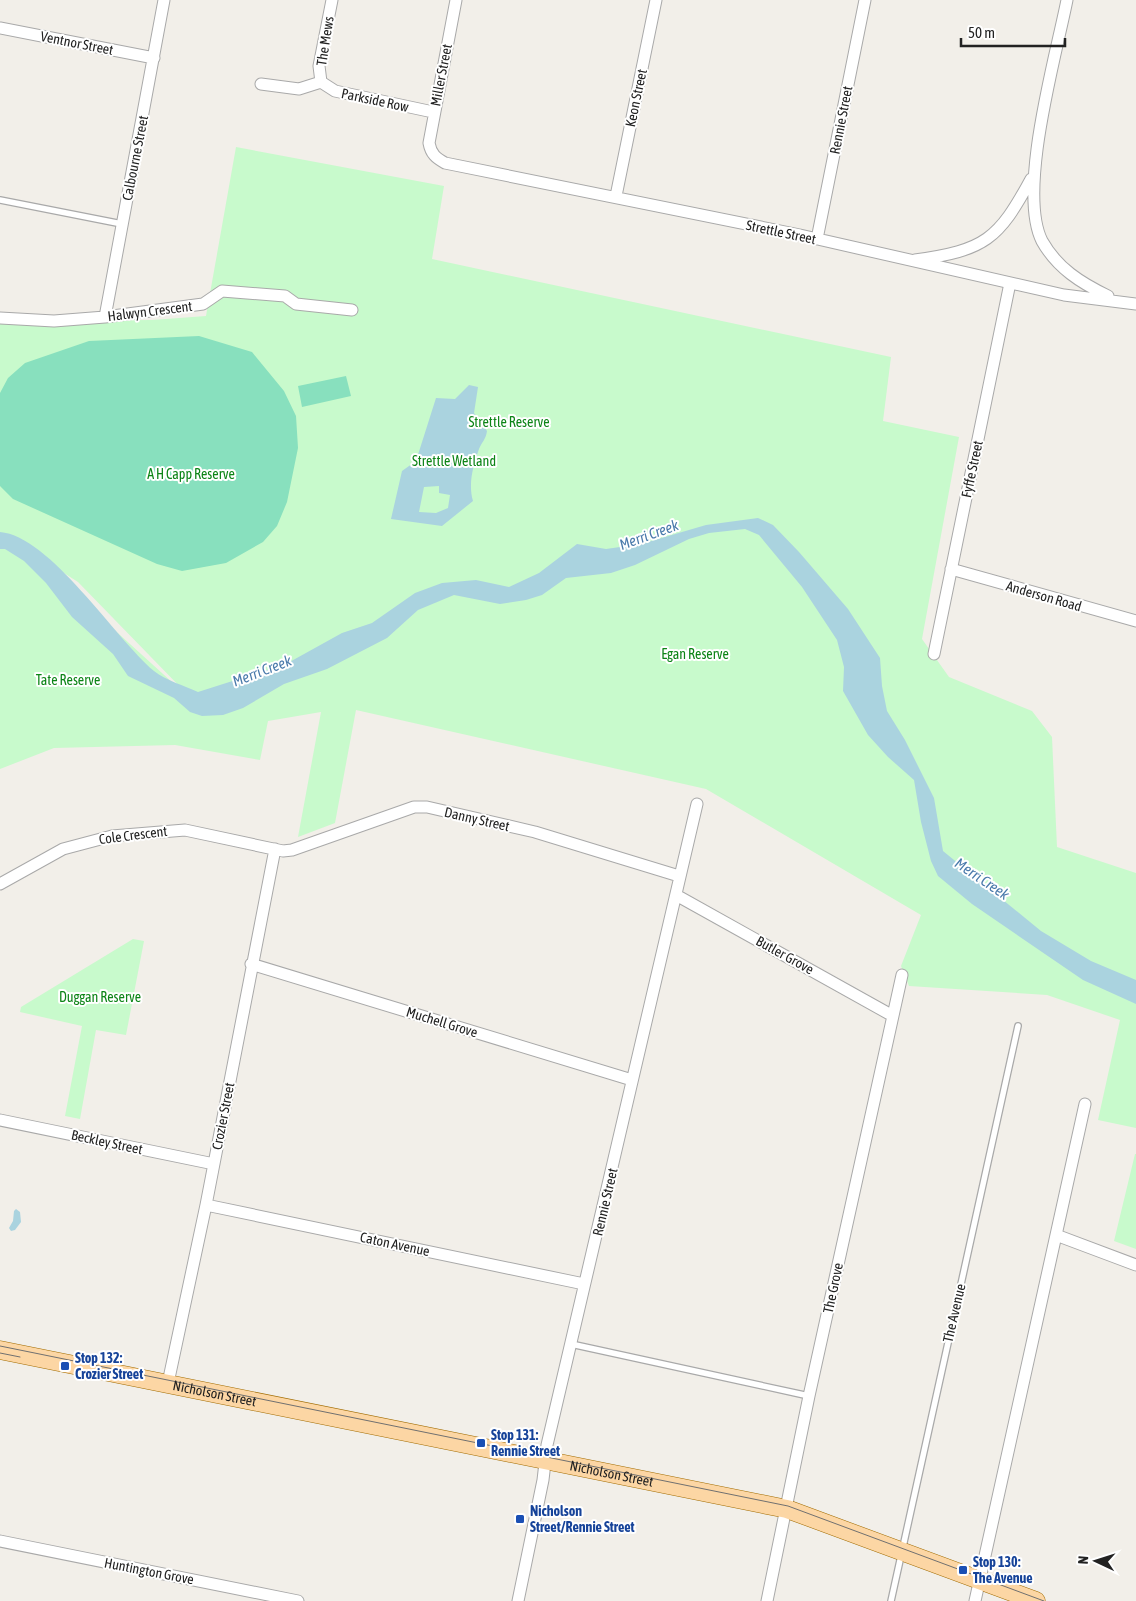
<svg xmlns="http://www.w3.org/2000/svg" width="1136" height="1601" viewBox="0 0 1136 1601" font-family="'Asap Condensed',sans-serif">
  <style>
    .park { fill: #c8facc; fill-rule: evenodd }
    .pitch { fill: #88e0be }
    .water { fill: #aad3df; fill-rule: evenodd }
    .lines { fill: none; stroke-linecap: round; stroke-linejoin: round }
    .lane-casing { stroke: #a9a9a9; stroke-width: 8 }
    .street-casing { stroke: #a9a9a9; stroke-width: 13 }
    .primary-casing { stroke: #a06b00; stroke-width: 19 }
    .lane { stroke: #fff; stroke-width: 5.5 }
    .street { stroke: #fff; stroke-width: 11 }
    .primary { stroke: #fcd6a4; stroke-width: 18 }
    .tram { stroke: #707070; stroke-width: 1 }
    .transit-dot { fill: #1a4fb4; stroke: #fff; stroke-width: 2 }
    .labels { text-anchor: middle; stroke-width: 4; stroke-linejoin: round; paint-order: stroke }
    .street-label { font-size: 14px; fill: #222; stroke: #fff }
    .park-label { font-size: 14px; fill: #0c8416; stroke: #fff }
    .transit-label { font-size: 14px; font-weight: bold; fill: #164399; stroke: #fff; text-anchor: start }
    .water-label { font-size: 15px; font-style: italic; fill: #4a7aab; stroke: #fff }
  </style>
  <rect width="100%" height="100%" fill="#f2efe9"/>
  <path class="park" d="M236,147L444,186L432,259L891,357L883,421L959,437L922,639L949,677L1032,711L1052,737L1057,847L1136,873V1128L1098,1120L1120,1020L1047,995L909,986L901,966L921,915L706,789L356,710L335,823L298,837L321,712L268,721L260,760L175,745L54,748L0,769V321L152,320L206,316ZM23,547L78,582L185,692L184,693Z
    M133,939L144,941L126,1035L96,1030L80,1119L65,1116L82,1026L20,1012L21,1007Z
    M1135,1154H1136V1249L1114,1241Z"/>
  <path class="pitch" d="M199,336L252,352L284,391L296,416L298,448L287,502L277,526L263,542L226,563L182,571L157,564L13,499L0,486V393L8,378L25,363L89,341Z
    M346,376L351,396L302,407L298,386Z"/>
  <path class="water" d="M469,385L478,387L474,413L487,431C486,439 482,442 479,449C473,466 468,484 473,501L442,526L391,519L402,471L416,461L436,398L455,399ZM439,486V493L450,495L448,508L436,513L419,512L424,487Z
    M758,518L773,525L799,552L848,609L880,658L882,686L887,711L905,740L934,798L943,851L1041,931L1091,961L1136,980V1004L1083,980L972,904L938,876L931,861L921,822L914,780L888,757L868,735L843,691L844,667L837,640L802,587L759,535L745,529L709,533L689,539L635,565L611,573L566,578L542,595L526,600L500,604L454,595L418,610L387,638L327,669L284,684L243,708L223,715L202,716L190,712L174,698L128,676L113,654L72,617L46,583L24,561L5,549H0V532C50,536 115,638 154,671C165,680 185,686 198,692L286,664L342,633L372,623L415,593L442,583L476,580L509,587L539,573L577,544L606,549L641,544L706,525Z
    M16,1209L20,1212L21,1222L15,1230L11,1231L9,1228L13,1221L14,1211Z"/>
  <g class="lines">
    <defs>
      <path id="lane" d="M0,200L122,224
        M571,1344L809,1396
        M891,1601L1018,1026"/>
      <path id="street" d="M456,0L429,143C431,154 436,158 445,163L800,235L1064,295L1136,304
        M1067,0C1056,56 1017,191 1042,241C1057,268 1081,283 1108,296
        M0,28L154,58
        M321,82L335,91L433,112
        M321,82L319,66L332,0
        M261,84L299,89L321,82
        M616,196L656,0
        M817,239L865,0
        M915,260C985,250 998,240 1031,179
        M105,317L164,0
        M0,318L54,321L105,317L203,304L222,291L285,296L296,304L352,310
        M951,569L1136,621
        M934,654L1010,283
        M0,884L63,849L112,836L185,830L283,851L292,850L414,807H427L535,832L679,876
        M676,895L893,1016
        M251,964L632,1080
        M0,1120L214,1164
        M206,1205L584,1284
        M1056,1235L1136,1265
        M168,1383L206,1205L275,849
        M0,1541L298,1601
        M518,1601L543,1480L547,1445L697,804
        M767,1601L809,1396L902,975
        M975,1601L1085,1104"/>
      <g id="primary">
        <path id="s1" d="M0,1350L787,1509L1036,1601"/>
      </g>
    </defs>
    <use href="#lane" class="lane-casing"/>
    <use href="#street" class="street-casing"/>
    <use href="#primary" class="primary-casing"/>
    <use href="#lane" class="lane"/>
    <use href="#street" class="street"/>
    <use href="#primary" class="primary"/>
    <path class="tram" d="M0,1346L788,1506L1044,1601
      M0,1353L20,1357"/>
  </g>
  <g class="transit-dot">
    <rect x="60" y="1361" width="10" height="10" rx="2.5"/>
    <rect x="476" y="1438" width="10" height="10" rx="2.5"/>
    <rect x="515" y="1514" width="10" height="10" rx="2.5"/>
    <rect x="958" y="1565" width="10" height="10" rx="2.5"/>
  </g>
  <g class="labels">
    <g class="street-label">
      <text transform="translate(325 41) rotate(-81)" y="5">The Mews</text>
      <text transform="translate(77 43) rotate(11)" y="5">Ventnor Street</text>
      <text transform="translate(441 75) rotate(-79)" y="5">Miller Street</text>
      <text transform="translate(636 98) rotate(-78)" y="5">Keon Street</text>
      <text transform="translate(375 100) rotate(12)" y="5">Parkside Row</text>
      <text transform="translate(841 120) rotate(-79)" y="5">Rennie Street</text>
      <text transform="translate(135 158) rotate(-79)" y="5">Calbourne Street</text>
      <text transform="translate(781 232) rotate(12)" y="5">Strettle Street</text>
      <text transform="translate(150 311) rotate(-7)" y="5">Halwyn Crescent</text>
      <text transform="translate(972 469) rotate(-78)" y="5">Fyffe Street</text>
      <text transform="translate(1044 596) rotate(16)" y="5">Anderson Road</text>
      <text transform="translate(477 819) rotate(13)" y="5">Danny Street</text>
      <text transform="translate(133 835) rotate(-7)" y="5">Cole Crescent</text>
      <text transform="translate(785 955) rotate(29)" y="5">Butler Grove</text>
      <text transform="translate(442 1022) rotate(17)" y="5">Muchell Grove</text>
      <text transform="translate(223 1116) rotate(-79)" y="5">Crozier Street</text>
      <text transform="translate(107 1142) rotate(12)" y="5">Beckley Street</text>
      <text transform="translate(605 1202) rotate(-77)" y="5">Rennie Street</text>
      <text transform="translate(395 1244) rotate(12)" y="5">Caton Avenue</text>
      <text transform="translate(833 1288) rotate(-78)" y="5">The Grove</text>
      <text transform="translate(954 1313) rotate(-77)" y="5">The Avenue</text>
      <text dy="5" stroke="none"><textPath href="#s1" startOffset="219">Nicholson Street</textPath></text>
      <text dy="5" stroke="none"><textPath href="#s1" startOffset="624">Nicholson Street</textPath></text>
      <text transform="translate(149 1571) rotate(11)" y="5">Huntington Grove</text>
    </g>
    <g class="park-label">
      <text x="509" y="427">Strettle Reserve</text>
      <text x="454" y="466">Strettle Wetland</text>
      <text x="191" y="479">A H Capp Reserve</text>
      <text x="695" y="659">Egan Reserve</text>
      <text x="68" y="685">Tate Reserve</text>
      <text x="100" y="1002">Duggan Reserve</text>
    </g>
    <g class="transit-label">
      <text x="75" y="1363">Stop 132:<tspan x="75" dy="16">Crozier Street</tspan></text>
      <text x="491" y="1440">Stop 131:<tspan x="491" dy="16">Rennie Street</tspan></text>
      <text x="530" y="1516">Nicholson<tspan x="530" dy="16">Street/Rennie Street</tspan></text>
      <text x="973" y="1567">Stop 130:<tspan x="973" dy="16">The Avenue</tspan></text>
    </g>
    <g class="water-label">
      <text transform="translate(649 535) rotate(-20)" y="5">Merri Creek</text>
      <text transform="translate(262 671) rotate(-21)" y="5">Merri Creek</text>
      <text transform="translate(982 879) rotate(34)" y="5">Merri Creek</text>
    </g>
  </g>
  <g transform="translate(1096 1561) rotate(274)" stroke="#ffffff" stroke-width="4" paint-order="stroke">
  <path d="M0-4L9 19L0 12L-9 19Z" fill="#222222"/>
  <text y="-8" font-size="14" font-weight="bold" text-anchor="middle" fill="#222222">N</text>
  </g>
  <path d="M961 38v8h104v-8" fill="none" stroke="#222222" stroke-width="2.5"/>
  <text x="968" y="38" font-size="15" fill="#222222" stroke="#ffffff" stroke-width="4" paint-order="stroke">50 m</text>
</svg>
